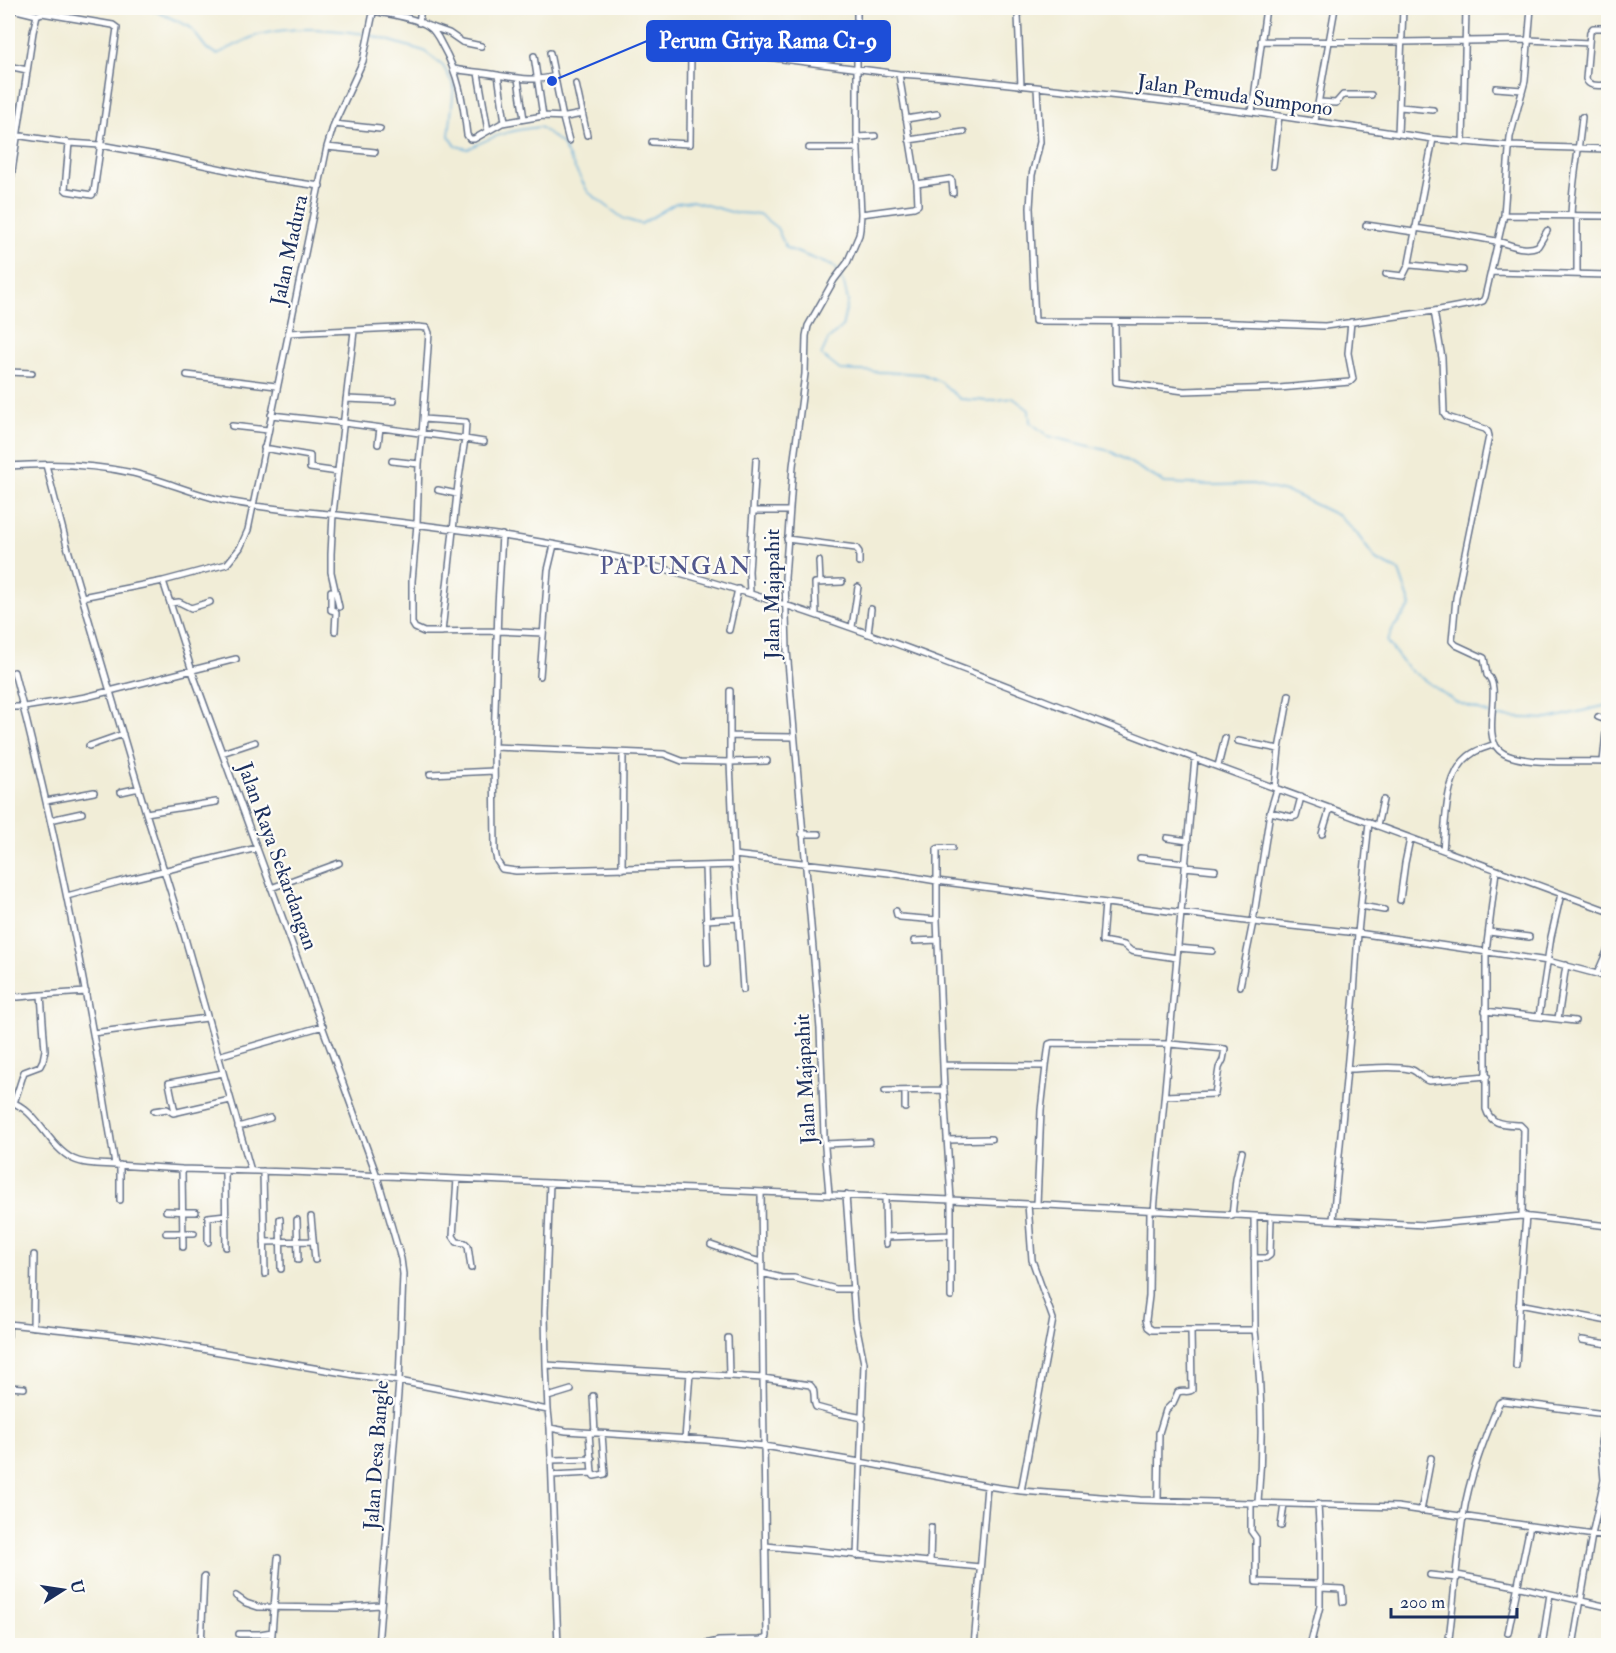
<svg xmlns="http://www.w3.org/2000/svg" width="1616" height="1653" viewBox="0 0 1616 1653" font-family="'IM FELL Double Pica',serif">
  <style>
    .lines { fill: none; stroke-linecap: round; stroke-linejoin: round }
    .stream { stroke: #62acda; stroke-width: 1.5 }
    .minor-casing { stroke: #667288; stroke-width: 8 }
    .minor { stroke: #fff; stroke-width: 5 }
    .labels { text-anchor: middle; stroke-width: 4.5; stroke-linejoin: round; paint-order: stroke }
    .street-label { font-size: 21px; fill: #1b2f5e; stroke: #fdfcf7 }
    .quarter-label { font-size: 24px; letter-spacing: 1.5px; fill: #51578c; stroke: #fdfcf7 }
    .leader { fill: none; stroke: #1d4ed8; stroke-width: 2 }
    .callout-dot { fill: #1d4ed8; stroke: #fdfcf7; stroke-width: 2 }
    .callout { fill: #1d4ed8; stroke: #1d4ed8; stroke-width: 2 }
    .callout-label { font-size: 22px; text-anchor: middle; font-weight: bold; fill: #fff }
  </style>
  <rect width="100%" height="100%" fill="#fdfcf7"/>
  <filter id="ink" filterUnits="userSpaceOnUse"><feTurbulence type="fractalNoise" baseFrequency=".0167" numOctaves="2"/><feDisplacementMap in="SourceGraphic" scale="12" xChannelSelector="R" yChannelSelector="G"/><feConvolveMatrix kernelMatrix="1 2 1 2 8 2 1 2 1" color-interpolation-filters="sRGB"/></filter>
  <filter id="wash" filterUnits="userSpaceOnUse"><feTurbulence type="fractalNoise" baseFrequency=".008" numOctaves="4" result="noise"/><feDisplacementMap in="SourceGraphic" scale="24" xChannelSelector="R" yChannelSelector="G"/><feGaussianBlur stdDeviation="1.35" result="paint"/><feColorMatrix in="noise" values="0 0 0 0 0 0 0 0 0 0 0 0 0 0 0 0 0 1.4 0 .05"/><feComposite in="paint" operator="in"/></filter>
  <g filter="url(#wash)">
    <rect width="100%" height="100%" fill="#f1edd7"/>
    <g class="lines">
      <path class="stream" d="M149,8L190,27L207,49L217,54C229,49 242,41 255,36C290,25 330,29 366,34
        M370,35L424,51L443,66L454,86L449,136L456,146L468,149C495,135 510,130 540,127L561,143L588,192L624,219L641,224L676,203L692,201L735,213L759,214L777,228L786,248L835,267L838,272
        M840,276L844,284L848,301L842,327L828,340L821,355L840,370L923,374L941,382L960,399L989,401L1013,398L1029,410L1030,422L1048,436L1110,451L1165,483L1214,485L1253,484L1293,494L1341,517L1357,534L1376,560L1399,571L1411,606L1393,628L1387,642L1407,668L1456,702L1490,714
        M1495,716L1500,717L1548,719L1608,705"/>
    </g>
  </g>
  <g filter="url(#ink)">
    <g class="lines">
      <defs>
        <path id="minor" d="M8,8L37,15
          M374,8L363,61L334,124L327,147L248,530L240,548L227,564L163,581L192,671L377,1176L401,1259L403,1274L399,1381L378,1646
          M470,8L474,9L491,8
          M492,8L526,10
          M374,11C391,15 413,17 428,26C435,30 439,39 442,45C459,75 463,101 467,135L470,139H474L502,123L543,116L566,117L582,114
          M1018,15L1021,86
          M419,23L421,8
          M429,26L449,33L462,42L481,46
          M1608,28H1593L1590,32L1586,79C1589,88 1601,85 1608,85
          M1261,41L1402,42L1529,40L1589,43
          M550,53L563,118L569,141
          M534,56L543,116
          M8,66L27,70
          M454,69C468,72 483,72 497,75C517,78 536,82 555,76
          M478,73L488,131
          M498,75L505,122
          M518,79L524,119
          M576,84L587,135
          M1037,88L1040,142L1032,175L1030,208L1035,321L1209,322L1325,326L1434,311L1442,358L1444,413L1447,417L1485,429L1488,432L1489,436L1456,598L1452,641L1456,645L1484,658L1487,675C1503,687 1481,733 1499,750C1517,767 1583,760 1608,762
          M1496,88L1522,90
          M1319,102L1336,103L1343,95H1371
          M1400,107L1433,110
          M1252,112L1266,8
          M906,119L937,114
          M1315,121L1335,8
          M334,124L380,129
          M8,134L69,143L100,145L156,155L265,178L320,186
          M1398,134L1403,8
          M857,137L875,136
          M1433,139L1409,263L1411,265L1463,270
          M909,140L964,132
          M652,142L690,144L691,52L693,49L696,48L899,74L945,77L1155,100L1252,112L1433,139L1510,146L1608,149
          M1463,143L1466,8
          M327,147L375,152
          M809,148H858
          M1273,166L1279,116
          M917,184L950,179L952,181L953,193
          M8,198L33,32L37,15L42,13L113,25L117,28L94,192L92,195L67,191L65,189L69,143
          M861,214L914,207L918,205L917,184L899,74
          M1504,215L1608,216
          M1571,216C1572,183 1579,150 1582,117
          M1366,225L1414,232
          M1415,228C1442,232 1469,236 1496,241C1510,244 1524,252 1538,246L1547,231
          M1491,272L1608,275
          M1386,274L1403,276L1409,264
          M1577,274V216
          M1434,311L1477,303L1483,301L1485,297L1504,215L1510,137L1525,81L1531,8
          M1115,322L1116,382L1184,391L1279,388L1350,382L1353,379L1348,353L1351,322
          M288,333L418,327L427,328L429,333L422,434L419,464L417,524L412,581V623L415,628L424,632L498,631L543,633
          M8,372L32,373
          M187,375L276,386
          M346,399L394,401
          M271,415L344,423L465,439L458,484L442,632
          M423,419L466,422L465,439L484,442
          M232,426L268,430
          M378,444L380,428
          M264,448L310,456V468L338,472
          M392,461L419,464
          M46,465L67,546L146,813L183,931L251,1171
          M8,466C48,463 93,464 133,473C163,480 191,493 221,500C238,503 255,506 271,508C299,512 327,513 355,517C457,529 561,541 661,568C843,616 1015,691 1191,757C1330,809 1469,860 1608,911
          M438,490L457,494
          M753,511L756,460
          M502,535L498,606L494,747L664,754L682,761L730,762L734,855L889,873L937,881V920L944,1090L951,1200V1297
          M787,539L856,548L859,552V563
          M819,561L820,582
          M331,591V610L335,611L336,613L335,631
          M750,593L749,571L753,511H789
          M82,597L163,581
          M170,603L179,602L191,608L210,602
          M339,607L331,572V554L333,514L354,331
          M816,615L815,583L842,582
          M852,627L858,587
          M729,630L738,589
          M868,634L871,609
          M14,672C57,834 89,999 115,1165L182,1169L291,1172L951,1200L1425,1225L1522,1216L1608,1226
          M540,676L548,570L554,545
          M730,691V762L767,761
          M8,707H24L86,697L236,659
          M1598,717L1606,720L1607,723L1603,762
          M730,736L794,737
          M1238,741L1279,749
          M89,746L123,734
          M494,747L495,851L497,861L502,869L516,871L735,865
          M222,753L255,742
          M1218,766L1225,738
          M430,774L494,771
          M1275,788L1279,749L1289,695
          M121,792L139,788
          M46,801L94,792
          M1270,812L1292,817L1296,816L1301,797
          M146,813L216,802
          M50,820L82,813
          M1377,826L1383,800
          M802,834H819
          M1322,834L1330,808
          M1167,838L1188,841
          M952,848H940L937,849V881L1253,922L1358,933L1548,961L1597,974L1608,949
          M1443,850C1446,821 1444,770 1473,753C1479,749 1488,747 1495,744
          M734,855L743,990
          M1140,858L1186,863
          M705,866L708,963
          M1185,867L1215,870
          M622,869L623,753
          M1496,871L1486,952V1109C1491,1126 1506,1124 1520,1125L1524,1129L1522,1216
          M271,888L339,863
          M67,896L126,880L257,848
          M1400,900L1405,863L1410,839
          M1105,903L1102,941L1124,945L1131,951L1136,952L1177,958
          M1361,906L1384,910
          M896,911L897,915L900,917L937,920
          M706,920L739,918
          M1489,932L1529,937
          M914,941L938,940
          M1178,948L1212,951
          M11,970L12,991L14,995L18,997L41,995
          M1597,974L1608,978
          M1240,986L1253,922L1270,812L1277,789
          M1485,1011L1575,1021
          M1539,1016L1551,937L1561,894
          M1558,1019L1566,965
          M93,1033L207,1018
          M218,1056L323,1026
          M943,1065L1046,1066L1041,1110L1037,1204
          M1046,1066L1049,1044L1052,1043L1170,1044L1225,1049L1223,1060L1219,1068L1215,1094L1165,1096
          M1347,1069C1365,1069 1392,1065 1409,1069C1418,1070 1420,1079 1429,1081L1487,1076
          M885,1091L944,1090
          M905,1091V1108
          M8,1101C37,1108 47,1146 73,1159C85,1165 102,1164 115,1165
          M14,1103L24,1072L40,1066L43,1060L45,1050L41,995L86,992
          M154,1111L167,1109L173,1113L230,1100
          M175,1112L169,1083L223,1073
          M238,1127L270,1118
          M947,1140L991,1139
          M825,1144L870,1142
          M120,1165V1200
          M182,1169L183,1247
          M225,1171L226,1247
          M263,1171L265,1274
          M457,1179L453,1236L457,1242L465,1243L468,1246L471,1268
          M761,1192L763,1378L810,1385C817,1391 812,1399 816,1407L838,1413L863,1418
          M829,1194L824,1136L820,1029L787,650L785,578L793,466L805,374L806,336L808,326L834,280L847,263L859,235L860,229L861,214L857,131V8
          M846,1195L855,1319L864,1363L857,1556
          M885,1197L886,1244
          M166,1211L196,1212
          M1150,1211L1149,1296L1146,1320L1148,1327L1152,1330H1255L1254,1217
          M1154,1211L1195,758
          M1232,1216L1236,1179L1242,1152
          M311,1217L315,1260
          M280,1219L281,1269
          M297,1220L298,1260
          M1333,1220L1354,994L1358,933L1369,822
          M166,1233H194
          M886,1237L951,1235
          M208,1242V1217L226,1215
          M264,1242L313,1241
          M711,1245C728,1251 744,1258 762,1262
          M1254,1258H1266L1270,1255L1271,1218
          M762,1273L782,1278H794L836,1289H854
          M1519,1304L1608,1321
          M8,1324L131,1337L355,1375L399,1381L548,1410L550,1428L566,1431L706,1440L764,1446L860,1462L987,1486L1021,1491L1140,1500L1397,1507L1608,1537
          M33,1327L34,1255
          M1255,1330C1262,1388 1263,1446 1258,1503
          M8,1335V1324
          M728,1338L729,1375
          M1582,1340L1608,1344
          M546,1365L545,1312L550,1183
          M1516,1366L1521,1278L1526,1216
          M8,1387L24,1388
          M593,1396L595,1433
          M548,1397L571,1390
          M548,1410L546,1365L763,1378L767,1636L765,1639L760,1640L719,1641L696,1646
          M550,1428L558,1646
          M589,1433L592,1473L594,1476L605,1474L602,1434
          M685,1439L690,1373
          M552,1460L592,1459
          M552,1475L592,1473
          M1021,1491L1053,1319L1032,1260L1028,1204
          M1158,1500L1159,1433L1166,1410L1173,1403L1178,1392C1182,1390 1189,1393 1192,1390L1191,1330
          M1251,1503V1531L1256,1538V1582L1320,1584
          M1421,1511L1431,1458
          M1281,1526L1284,1504
          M766,1546L980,1567
          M930,1562L931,1527
          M1430,1575L1457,1578
          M1457,1575L1516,1586L1608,1607
          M1320,1588L1342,1589L1343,1602
          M236,1596L246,1603L258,1607L337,1608L380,1605
          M1508,1633L1530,1526
          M239,1634H260L272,1632
          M201,1646L204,1577
          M271,1646L278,1558
          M974,1646L987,1486
          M1310,1646L1320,1606V1543L1318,1504
          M1448,1646C1454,1603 1456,1560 1463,1517C1469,1477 1484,1440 1499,1403L1503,1401L1605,1414
          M1542,1646L1550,1594
          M1573,1646L1592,1535L1604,1480L1601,1443L1608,1399"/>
      </defs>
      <use href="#minor" class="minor-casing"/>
      <use href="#minor" class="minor"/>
    </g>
  </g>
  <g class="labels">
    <g class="street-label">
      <text transform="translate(1235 95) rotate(8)" y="7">Jalan Pemuda Sumpono</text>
      <text transform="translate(289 250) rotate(-78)" y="7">Jalan Madura</text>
      <text transform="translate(772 594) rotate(-90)" y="7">Jalan Majapahit</text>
      <text transform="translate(278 856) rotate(70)" y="7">Jalan Raya Sekardangan</text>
      <text transform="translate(805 1079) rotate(-93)" y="7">Jalan Majapahit</text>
      <text transform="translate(376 1455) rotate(-86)" y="7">Jalan Desa Bangle</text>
    </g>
    <g class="quarter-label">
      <text x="676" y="574">PAPUNGAN</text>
    </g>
  </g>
  <path class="leader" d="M552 81L647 41"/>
  <circle class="callout-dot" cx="552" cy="81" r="6"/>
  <rect class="callout" x="647" y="21" width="243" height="40" rx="6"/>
  <g class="callout-label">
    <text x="768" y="48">Perum Griya Rama C1-9</text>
  </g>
  <rect width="1616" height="1653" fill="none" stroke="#fdfcf7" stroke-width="30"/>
  <g transform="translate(63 1590) rotate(78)" stroke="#fdfcf7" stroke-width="4.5" paint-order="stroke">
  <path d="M0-4.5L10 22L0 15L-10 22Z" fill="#1b2f5e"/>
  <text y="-9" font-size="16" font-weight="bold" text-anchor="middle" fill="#1b2f5e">U</text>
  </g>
  <path d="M1391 1608v9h126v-9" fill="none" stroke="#1b2f5e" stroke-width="3"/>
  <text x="1400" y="1608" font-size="18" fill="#1b2f5e" stroke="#fdfcf7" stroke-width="4.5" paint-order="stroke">200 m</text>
</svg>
